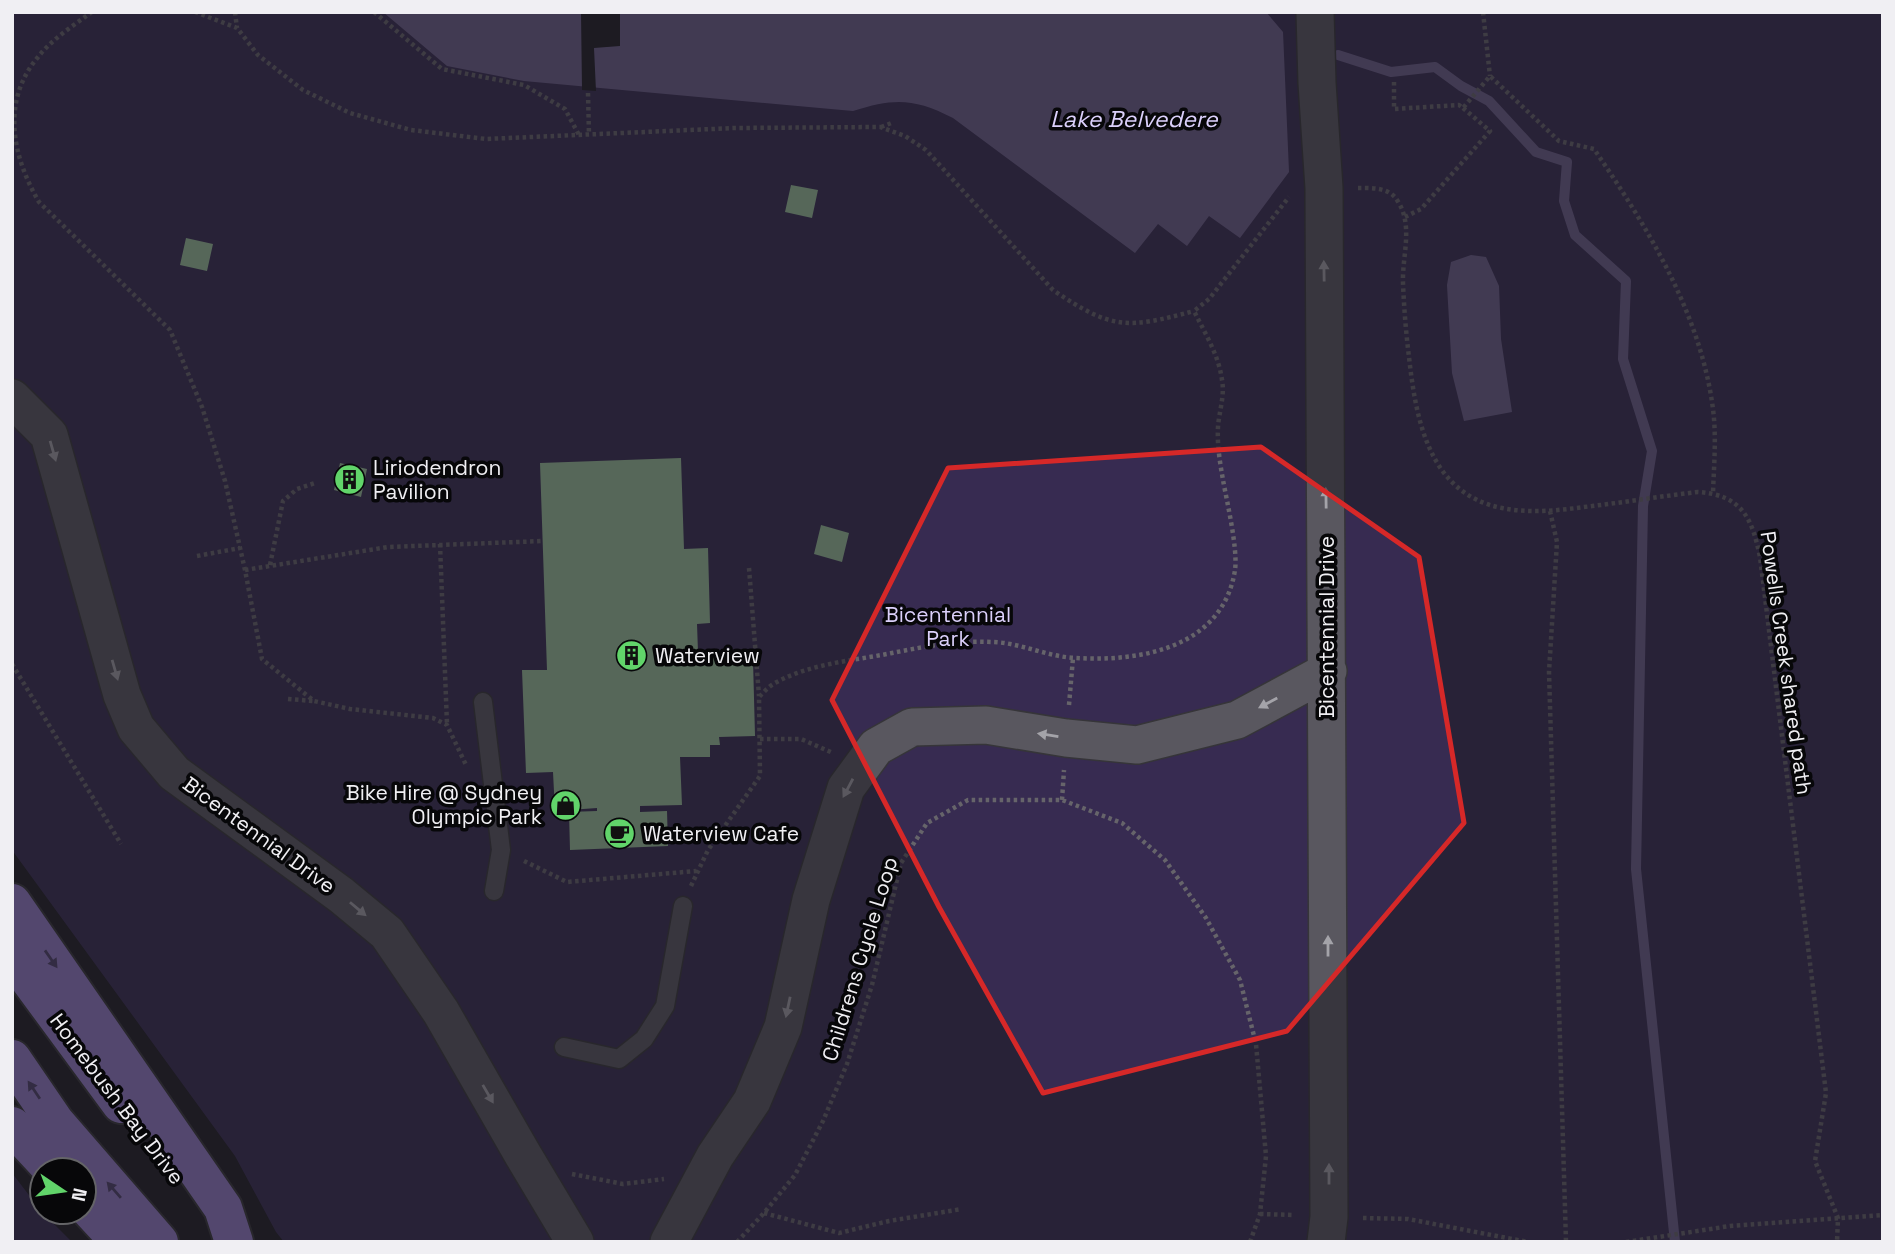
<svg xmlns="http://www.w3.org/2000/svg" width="1895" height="1254" viewBox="0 0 1895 1254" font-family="'Space Grotesk',sans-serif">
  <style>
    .green { fill: #372b51 }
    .water { fill: #6e618d }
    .pier { fill: #1d1b22 }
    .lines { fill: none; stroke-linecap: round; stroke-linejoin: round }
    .stream { stroke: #6e618d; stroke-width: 10 }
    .building { fill: #9cc39c }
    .lane-casing { stroke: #363539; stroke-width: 21 }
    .street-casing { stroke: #363539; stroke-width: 40 }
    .highway-casing { stroke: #363539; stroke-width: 42 }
    .path { stroke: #66646a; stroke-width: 4.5; stroke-dasharray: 3.5 3.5; stroke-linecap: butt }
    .lane { stroke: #59575f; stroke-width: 18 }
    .street { stroke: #59575f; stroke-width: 37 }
    .highway { stroke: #957cca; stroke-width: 38 }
    .oneway { fill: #a4a3a9 }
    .oneway2 { fill: #4e426a }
    .marked { fill: none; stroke: #d62828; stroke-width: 5; stroke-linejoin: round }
    .labels { text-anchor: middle; stroke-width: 7; stroke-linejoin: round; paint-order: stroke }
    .poi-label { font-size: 21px; fill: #f0eff3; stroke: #070709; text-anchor: start }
    .park-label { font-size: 21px; fill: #dbd0fa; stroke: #070709 }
    .street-label { font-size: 21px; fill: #f0eff3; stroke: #070709 }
    .water-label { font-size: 23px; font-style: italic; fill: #dbd0fb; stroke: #070709 }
  </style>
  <rect width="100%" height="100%" fill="#1d1b22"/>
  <path class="green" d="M12,12H1883V1242H284L276,1232L235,1156L12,850Z
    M12,1173L42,1212L72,1242H12Z"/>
  <path class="water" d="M383,12H1266L1283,32L1289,172L1240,238L1209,216L1187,246L1158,224L1135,253L953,118C914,98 894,98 853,111L524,81L447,66Z
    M1471,255L1486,257L1499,286L1501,339L1512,412L1464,421L1452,373L1447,285L1451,262Z"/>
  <path class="pier" d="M581,12H620V46L594,48L596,91L582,90Z"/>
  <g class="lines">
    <path class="stream" d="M1338,55L1391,72L1435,67L1461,86L1489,101L1536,152L1567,162L1564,201L1575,235L1626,281L1623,359L1652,451L1643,506L1636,869L1675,1242"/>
  </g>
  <path class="building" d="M791,185L818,190L812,218L785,212Z
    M186,238L213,244L207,271L180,265Z
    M681,458L684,549L708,548L710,623L697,624L698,652L717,651L718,661L753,660L755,736L719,737L720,745H710V757H680L682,805L640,806V812L667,811L668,846L570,850L569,812L597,811V808L555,811L553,772L526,773L522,670H547L540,463Z
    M340,463L367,469L361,497L334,490Z
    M821,525L849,533L842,562L814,554Z"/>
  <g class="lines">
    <defs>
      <path id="lane" d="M483,702L501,850L494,891
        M564,1047L619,1059L644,1039L665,1006L683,906"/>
      <path id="street" d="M1315,12L1317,83L1324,188L1329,1217L1326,1242
        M12,398L49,435L122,695L136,728L174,773L341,895L387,933L441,1012L523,1155L575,1242
        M669,1242L715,1156L752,1101L783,1027L811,900L846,788L876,747L912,727L986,725L1066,738L1137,745L1237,720L1328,671"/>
      <path id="highway" d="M12,903L223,1208L234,1242
        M12,956L121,1104
        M12,1059L55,1122L159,1242
        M12,1126L53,1170
        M84,1203L120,1242"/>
    </defs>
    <use href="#lane" class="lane-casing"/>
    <use href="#street" class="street-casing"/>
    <use href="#highway" class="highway-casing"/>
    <path class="path" d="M92,12C74,25 52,39 38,57C1,101 12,156 39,202L170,330L202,407L225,481L245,570L262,659L314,701L350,709L433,718L447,725L466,765
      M195,12L237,28L258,55L303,90L350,113L411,130L486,139L735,128L880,127L905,136L926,150L1053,290C1112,330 1127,329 1194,311
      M235,12L237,28
      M374,12L442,69L524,85L565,109L579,135
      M1483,12L1490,76
      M1394,82V109L1459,105L1463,108L1490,76L1559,141L1594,149C1646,225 1698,309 1712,402C1717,433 1714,463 1713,493
      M588,93L589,135
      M881,127L894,122
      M1358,188C1371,188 1389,187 1397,200C1414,225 1402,255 1403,283C1404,308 1406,333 1409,357C1416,420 1429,494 1502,508C1532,514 1562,510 1592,506C1627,502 1662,496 1698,492C1742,495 1752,518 1760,557L1826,1093L1815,1161L1838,1218L1837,1242
      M1405,217L1421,209L1490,131L1463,108
      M1550,511L1557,542L1549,672L1566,1242
      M440,544L447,724
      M197,556L240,548
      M270,565L283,501L297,489L315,483
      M749,568L759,696
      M245,570L388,547L543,541
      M12,664L121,844
      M288,699L313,701
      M1069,705L1073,658
      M760,739H801L833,753
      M1062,800L1064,770
      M524,861L567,882L696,871
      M691,886L708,850L760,776L759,697C764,692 769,686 775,683C809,664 850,661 887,654C922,647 957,640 993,642C1021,643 1048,657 1076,658C1142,662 1223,647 1235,570C1238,549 1227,502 1223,480C1220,463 1217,445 1218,427C1219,412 1225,395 1222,380C1219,356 1205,333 1194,311L1209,299L1289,197
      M572,1174L623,1184L664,1179
      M764,1213L839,1233L889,1221L962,1209
      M1260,1214L1295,1215
      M1363,1218L1408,1219L1528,1242
      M737,1242L764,1213L795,1175L823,1121L847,1064L872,985L901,863L927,823L968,800H1062L1122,823L1165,860L1206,918L1240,980L1256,1044L1266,1156L1260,1214L1250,1242
      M1626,1242L1730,1226L1883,1215"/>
    <use href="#lane" class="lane"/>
    <use href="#street" class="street"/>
    <use href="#highway" class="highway"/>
  </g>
  <defs><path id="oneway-solid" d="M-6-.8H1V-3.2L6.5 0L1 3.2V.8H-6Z" transform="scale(1.75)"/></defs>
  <g class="oneway">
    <use href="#oneway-solid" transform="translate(1324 271) rotate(-91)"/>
    <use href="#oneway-solid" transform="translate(53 451) rotate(74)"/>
    <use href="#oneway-solid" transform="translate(1326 498) rotate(-91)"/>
    <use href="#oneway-solid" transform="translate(115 670) rotate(74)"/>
    <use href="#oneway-solid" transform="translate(1268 703) rotate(152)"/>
    <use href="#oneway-solid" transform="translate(1048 735) rotate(-171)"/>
    <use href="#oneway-solid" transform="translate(848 788) rotate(118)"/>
    <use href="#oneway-solid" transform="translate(358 909) rotate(40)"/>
    <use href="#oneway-solid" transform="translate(1328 946) rotate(-90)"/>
    <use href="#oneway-solid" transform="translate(788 1007) rotate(102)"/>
    <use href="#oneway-solid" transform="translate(488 1094) rotate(60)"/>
    <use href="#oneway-solid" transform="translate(1329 1174) rotate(-90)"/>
  </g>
  <g class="oneway2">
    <use href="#oneway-solid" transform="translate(51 959) rotate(55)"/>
    <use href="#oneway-solid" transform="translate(34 1090) rotate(-124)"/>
    <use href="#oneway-solid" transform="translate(114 1190) rotate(-131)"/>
  </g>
  <path d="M0 0H1895V1254H0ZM1261,447L1419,557L1464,823L1287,1031L1043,1093L939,907L832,700L948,468Z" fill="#1d1b22" fill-opacity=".55" fill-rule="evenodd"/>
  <path class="marked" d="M1261,447L1419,557L1464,823L1287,1031L1043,1093L939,907L832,700L948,468Z"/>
  <defs>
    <symbol id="building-disc" viewBox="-11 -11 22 22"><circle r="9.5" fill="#61d46a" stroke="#070709"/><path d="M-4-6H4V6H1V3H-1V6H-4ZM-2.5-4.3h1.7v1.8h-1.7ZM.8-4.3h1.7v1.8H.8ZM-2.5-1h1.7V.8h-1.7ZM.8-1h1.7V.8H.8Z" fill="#111"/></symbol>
    <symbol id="shop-disc" viewBox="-11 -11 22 22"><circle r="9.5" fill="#61d46a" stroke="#070709"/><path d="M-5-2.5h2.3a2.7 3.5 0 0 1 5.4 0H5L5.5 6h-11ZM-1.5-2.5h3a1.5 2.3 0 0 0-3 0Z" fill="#111"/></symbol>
    <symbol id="cafe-disc" viewBox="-11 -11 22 22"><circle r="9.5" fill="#61d46a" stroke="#070709"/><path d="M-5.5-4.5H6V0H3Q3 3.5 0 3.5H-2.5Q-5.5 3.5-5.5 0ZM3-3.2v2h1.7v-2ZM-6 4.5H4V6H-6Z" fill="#111"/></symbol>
  </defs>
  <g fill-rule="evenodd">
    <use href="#building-disc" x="332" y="462" width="35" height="35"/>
    <use href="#building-disc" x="614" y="638" width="35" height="35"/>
    <use href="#shop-disc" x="548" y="788" width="35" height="35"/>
    <use href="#cafe-disc" x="602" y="816" width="35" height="35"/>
  </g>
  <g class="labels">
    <g class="poi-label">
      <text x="373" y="475">Liriodendron<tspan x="373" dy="24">Pavilion</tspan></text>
      <text x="655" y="663">Waterview</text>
      <text x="542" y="800" text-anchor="end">Bike Hire @ Sydney<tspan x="542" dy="24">Olympic Park</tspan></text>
      <text x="643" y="841">Waterview Cafe</text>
    </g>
    <g class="park-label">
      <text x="948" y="622">Bicentennial<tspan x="948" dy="24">Park</tspan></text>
    </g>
    <g class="street-label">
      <text transform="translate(1327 627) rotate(-90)" y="7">Bicentennial Drive</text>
      <text transform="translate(1786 663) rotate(82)" y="7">Powells Creek shared path</text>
      <text transform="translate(259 835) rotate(36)" y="7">Bicentennial Drive</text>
      <text transform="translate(860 959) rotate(-73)" y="7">Childrens Cycle Loop</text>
      <text transform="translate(117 1099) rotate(53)" y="7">Homebush Bay Drive</text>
    </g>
    <g class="water-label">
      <text x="1134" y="127">Lake Belvedere</text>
    </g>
  </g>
  <rect width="1895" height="1254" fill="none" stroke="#f0eff3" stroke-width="28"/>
  <g transform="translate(63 1191) rotate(103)"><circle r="33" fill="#070709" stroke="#646467" stroke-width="2"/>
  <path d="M0-5L12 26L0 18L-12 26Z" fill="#61d46a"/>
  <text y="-10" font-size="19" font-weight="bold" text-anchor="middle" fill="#f0eff3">N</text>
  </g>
</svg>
